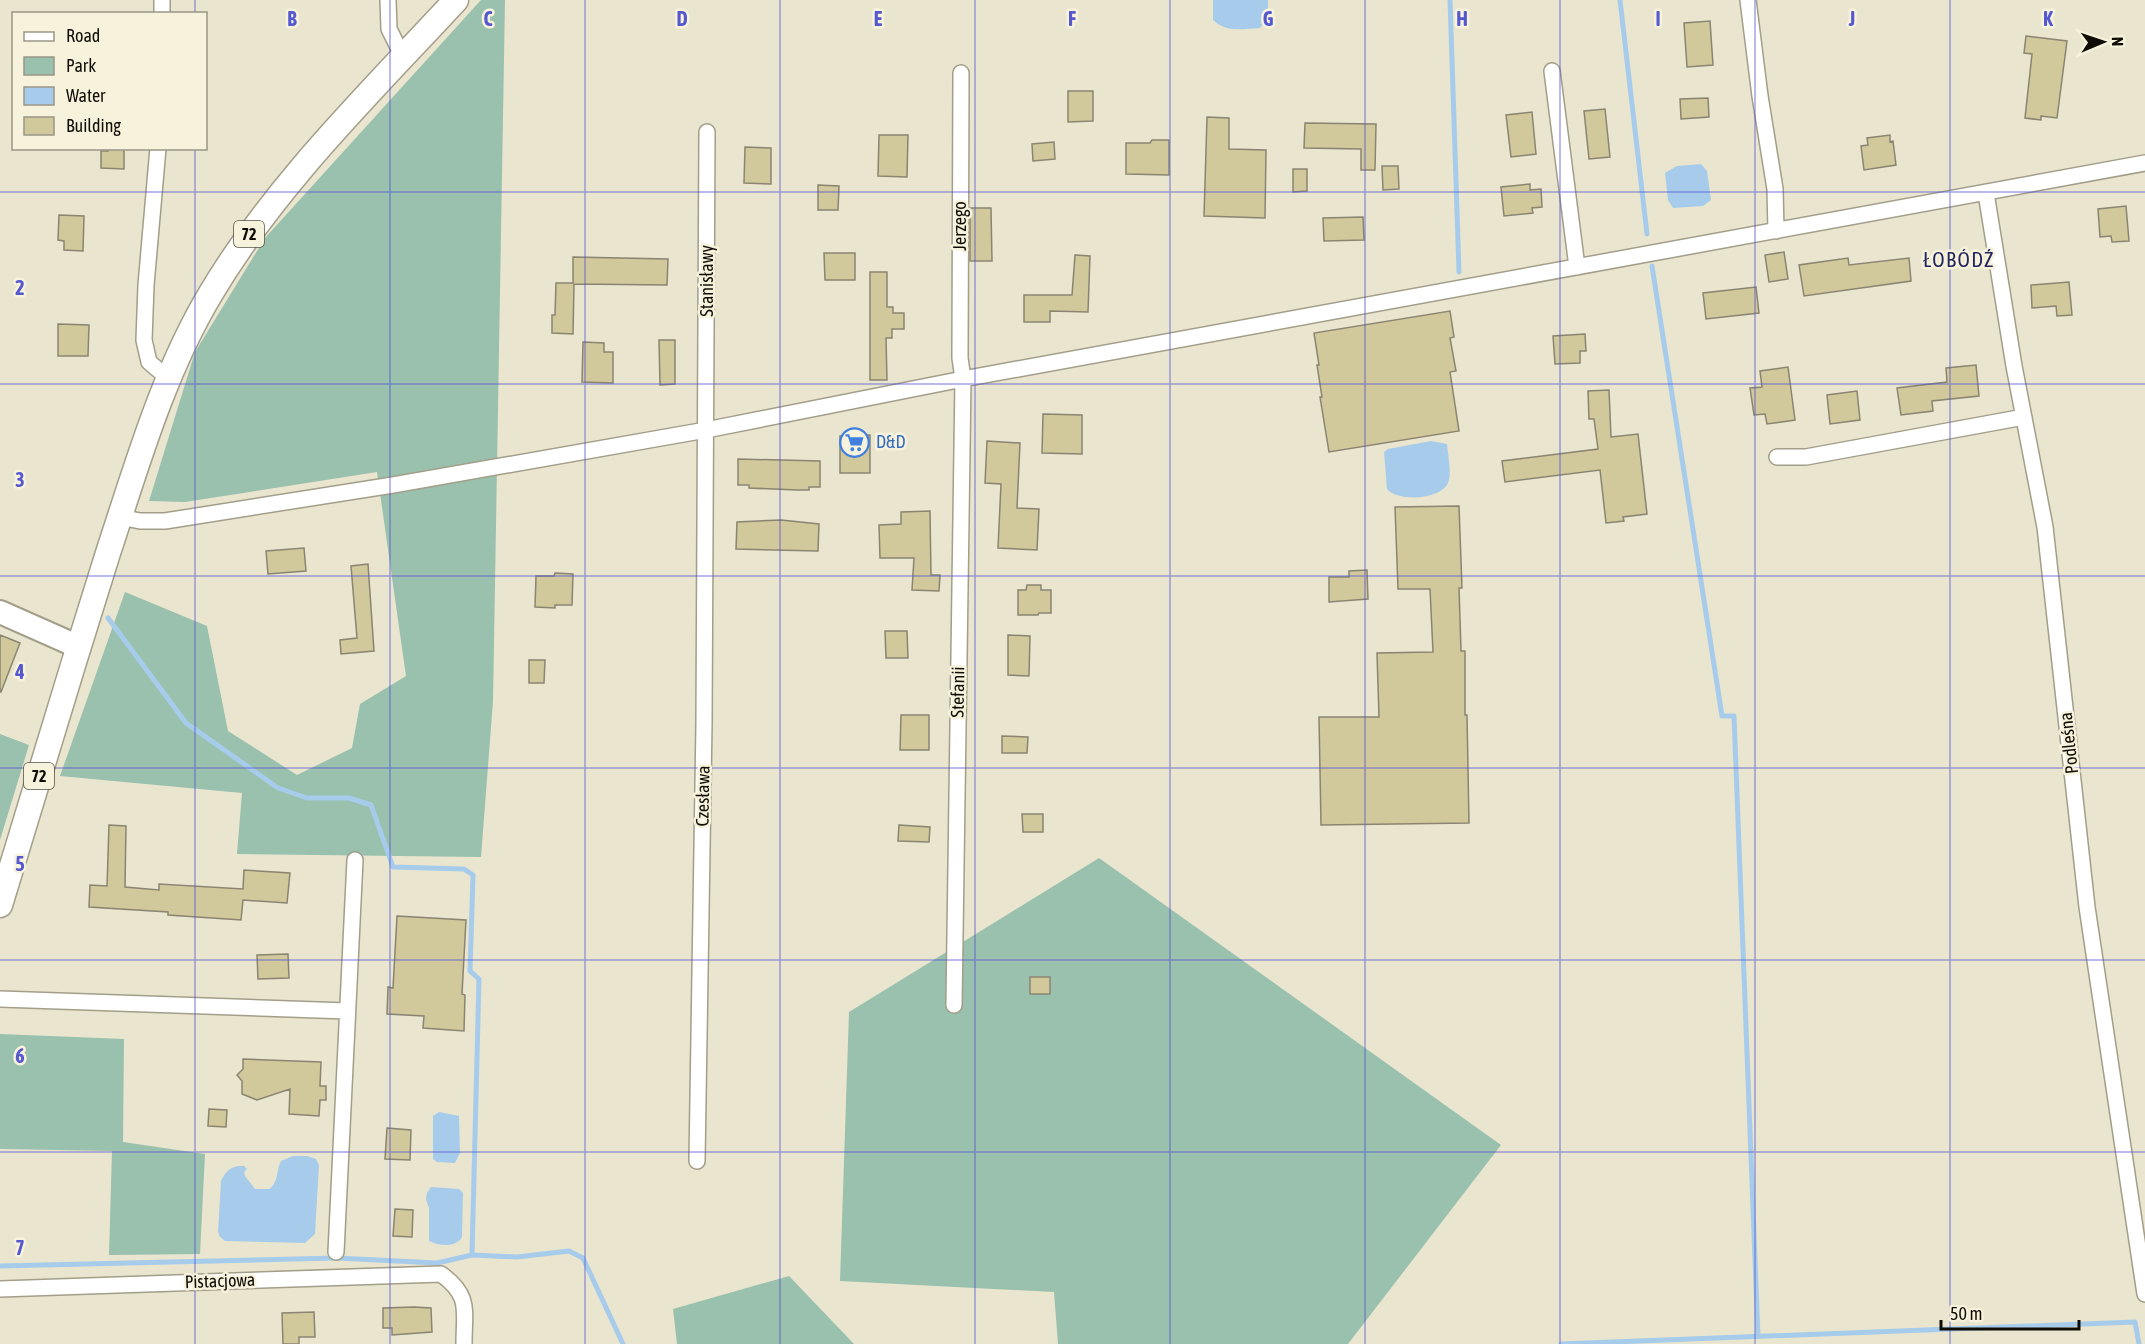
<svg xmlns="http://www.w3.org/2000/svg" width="2145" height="1344" viewBox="0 0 2145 1344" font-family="'Asap Condensed',sans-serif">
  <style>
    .green { fill: #99c1ae }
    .water { fill: #a7cceb }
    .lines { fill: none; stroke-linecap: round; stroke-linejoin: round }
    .stream { stroke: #a7cceb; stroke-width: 5 }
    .building { fill: #d1c89c; stroke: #8a8571; stroke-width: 1.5 }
    .street-casing { stroke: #a29e89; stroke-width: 18 }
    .secondary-casing { stroke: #a29e89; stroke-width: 26 }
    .primary-casing { stroke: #a29e89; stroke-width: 27 }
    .street { stroke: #fff; stroke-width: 15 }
    .secondary { stroke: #fff; stroke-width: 22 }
    .primary { stroke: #fff; stroke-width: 24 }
    .grid { fill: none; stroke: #5558cf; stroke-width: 1.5; stroke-opacity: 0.55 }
    .labels { text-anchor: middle; stroke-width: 5; stroke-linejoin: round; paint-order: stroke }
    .shield { fill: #f7f2dc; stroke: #555246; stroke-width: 1.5 }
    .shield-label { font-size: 16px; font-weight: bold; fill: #0f0d06 }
    .street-label { font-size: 18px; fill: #0f0d06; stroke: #f7f2dc }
    .shop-label { font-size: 18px; fill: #366cbe; stroke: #f7f2dc; text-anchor: start }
    .quarter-label { font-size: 21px; letter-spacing: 1.5px; fill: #24265f; stroke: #f7f2dc }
    .grid-label { font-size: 20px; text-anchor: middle; font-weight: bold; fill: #5558cf; stroke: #f7f2dc; stroke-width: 5; stroke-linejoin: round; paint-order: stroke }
  </style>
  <rect width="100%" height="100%" fill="#eae5cf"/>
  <path class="green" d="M481,0H505L493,701L481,857L237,854L242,793L60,776L125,592L207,626L228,731L297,775L352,748L360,704L406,676L377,472L185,502L149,501L195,352L265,238Z
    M0,734L29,745L0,840Z
    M1099,858L1501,1145L1348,1344H1058L1054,1292L840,1281L849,1012Z
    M0,1034L124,1039L123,1142L205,1154L200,1254L109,1255L112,1151L0,1149Z
    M789,1276L854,1344H677L673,1309Z"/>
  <path class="water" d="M1213,0H1268V17L1260,28C1242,29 1227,33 1213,20Z
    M1701,164L1707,171L1711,200L1703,206L1673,208L1668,200L1665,173L1677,166Z
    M1431,441L1447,444C1448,455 1452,474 1448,483C1440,500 1398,502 1387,489L1384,452L1388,449Z
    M439,1112L459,1116L460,1153L455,1163L437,1162L433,1159V1116Z
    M293,1156H307L316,1159L319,1165L315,1234L305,1243L225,1241L220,1237L218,1232L221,1181C226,1170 232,1165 244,1166L247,1169L244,1172L245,1176L255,1189H269C279,1182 276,1171 281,1161Z
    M431,1187L459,1189L463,1193L462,1237C456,1248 439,1246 429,1241V1208L426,1199L427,1193Z"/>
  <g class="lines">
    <path class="stream" d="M1450,0L1459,272
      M1620,0L1647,234
      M1652,266L1722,716H1734L1758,1337
      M108,618L186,723L278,788L307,798H349L371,805L393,867L464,869L473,875L470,971L479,979L472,1255
      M0,1266L337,1258L437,1263L472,1255L517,1257L569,1251L583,1258L623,1344
      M1561,1344L2135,1322L2139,1344"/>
  </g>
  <path class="building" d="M1710,21L1713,65L1687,67L1684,23Z
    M2026,36L2067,41L2057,118L2041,116V120L2025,118L2032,54L2024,53Z
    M1068,91H1093V121L1068,122Z
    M1708,98L1709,117L1681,119L1680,99Z
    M1605,109L1610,157L1589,159L1584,111Z
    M1532,112L1536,154L1511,157L1506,115Z
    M1207,117L1229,118V149L1266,150L1265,218L1204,216Z
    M1305,123L1376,124L1375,170H1361V149L1304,148Z
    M879,135H908L907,177L878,176Z
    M1890,135V142L1893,141L1896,165L1864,170L1861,146L1868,145L1867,138Z
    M1152,140H1169V175L1126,174V143H1150Z
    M1054,142L1055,159L1033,161L1032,144Z
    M745,147L771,148V184L744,183Z
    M108,148H124V169L101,168V151H108Z
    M1382,166H1398L1399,189L1383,190Z
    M1293,169H1307V191L1293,192Z
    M1530,184V190L1541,189L1542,207L1532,208L1533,213L1504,216L1501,187Z
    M818,185L839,186L838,210H818Z
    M2126,206L2129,241L2112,242L2111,236L2100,237L2098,209Z
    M970,208H991L992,261H970Z
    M59,215L84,216L83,251L64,250V241L58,240Z
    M1363,217L1364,240L1324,241L1323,218Z
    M1784,252L1788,279L1769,282L1765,255Z
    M824,253H855V280H825Z
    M1075,255L1090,256L1088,312L1050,311V322H1024V295H1072Z
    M573,257L668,259L667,285L574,284L573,334L552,333V315H555L556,283H573Z
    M1848,258L1849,265L1909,258L1911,281L1804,296L1799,265Z
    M870,272H887V307H893V313H904V329H892V338H886L887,380H870Z
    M2069,282L2072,315L2057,316L2056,306L2032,308L2031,285Z
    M1756,287L1759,313L1706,319L1703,293Z
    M1450,311L1454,337L1450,338L1456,371L1450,372L1459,431L1329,452L1320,397H1322L1317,365H1319L1314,333Z
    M58,324L89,325L88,356H58Z
    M1585,334L1586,351H1580V363L1555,364L1553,336Z
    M659,340H675V384L660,385Z
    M583,342L604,343V352H613V383L582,382Z
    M1976,365L1979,396L1932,401L1933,411L1901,415L1897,388L1947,382L1946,368Z
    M1788,367L1795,420L1767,424L1765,414L1754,415L1750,388L1762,387L1760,371Z
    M1609,390L1611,437L1638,434L1647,514L1623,517L1624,521L1606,523L1600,470L1505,482L1502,461L1598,449L1594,419H1589L1588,391Z
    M1857,391L1860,420L1830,424L1827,395Z
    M1043,414L1082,415V454L1042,453Z
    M870,435V473H840V436Z
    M987,441L1020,443L1017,508L1039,509L1037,550L998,548L1001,484L985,483Z
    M738,459L820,461V487H809V490H797L749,488V485H738Z
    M1459,506L1462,588H1459L1461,651H1465V715H1467L1469,823L1321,825L1319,717H1379L1377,653L1433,652L1430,589H1398L1395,507Z
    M930,511L931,575H940L939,591L912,590L914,558H880L879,525L901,524V512Z
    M781,520L819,524L818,551L736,549L737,522Z
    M304,548L306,571L268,574L266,551Z
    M368,564L374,651L341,654L340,640L357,638L351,566Z
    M1367,570L1368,599L1329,602V577H1349V571Z
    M555,573L573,574L572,605H555V608L535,607L536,576H554Z
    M1027,585H1041V590H1051V613H1039L1038,615H1018V590H1026Z
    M885,631H907L908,658H886Z
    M0,635L20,643L1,692H0Z
    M1008,635L1030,636L1029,676L1008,675Z
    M529,660H545L544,683H529Z
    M901,715H929V750H900Z
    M1002,736L1028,737L1027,753H1002Z
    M1022,814H1043V832H1023Z
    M109,825L126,826L125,887L159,890V884L243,889L244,870L290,873L287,903L243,900L241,920L168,915V912L89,907L90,885L107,886Z
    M899,825L930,827L929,842L898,841Z
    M397,916L466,920L462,994L465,995L464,1031L423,1028L424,1016L387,1014L388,987L393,988Z
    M288,954L289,978L258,979L257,955Z
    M1030,977H1050V994H1030Z
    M243,1059L321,1062L320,1086H326V1100H320L319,1116L289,1114L290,1089L257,1100L242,1094V1081L237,1075L243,1069Z
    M209,1109L227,1110L226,1127L208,1126Z
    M387,1128L411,1130L410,1160L385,1159Z
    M395,1209L413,1210L412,1237L393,1236Z
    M414,1307L431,1308L432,1332L392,1335V1328H383V1308Z
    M314,1312L315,1337H299V1344H283L282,1313Z"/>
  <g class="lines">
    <defs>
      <path id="street" d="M388,0L389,29L403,57
        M1748,0L1760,96L1775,189L1776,231
        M162,14V0
        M1552,71L1577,267
        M158,148L146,285L144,340L149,362L169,379
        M1986,193L2014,366L2045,527L2087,907L2145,1294
        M1777,457H1806L2024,417
        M120,517L140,521H165L393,485L706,430L963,379L2145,163
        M0,999L347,1011
        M954,1005L963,379L960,358L961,73
        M697,1161L704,723L707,132
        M336,1252L355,860
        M0,1289L441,1274C471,1296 464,1310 464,1344"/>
      <path id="secondary" d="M0,612L79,647"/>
      <path id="primary" d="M0,905C36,787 71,670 108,553C137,465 163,373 211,293C276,184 370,93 456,0"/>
    </defs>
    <use href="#street" class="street-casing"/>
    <use href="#secondary" class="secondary-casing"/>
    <use href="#primary" class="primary-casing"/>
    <use href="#street" class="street"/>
    <use href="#secondary" class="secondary"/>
    <use href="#primary" class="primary"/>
  </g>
  <path class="grid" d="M195,0V14M390,0V1344M585,0V1344M780,0V1344M975,0V1344M1170,0V1344M1365,0V1344M1560,0V1344M1755,0V1344M1950,0V1344M195,148V1344M0,192H2145M0,384H2145M0,576H2145M0,768H2145M0,960H2145M0,1152H2145"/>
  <defs>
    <symbol id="supermarket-ring" viewBox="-11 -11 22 22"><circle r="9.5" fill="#f7f2dc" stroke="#3f7fe0" stroke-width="1.5"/><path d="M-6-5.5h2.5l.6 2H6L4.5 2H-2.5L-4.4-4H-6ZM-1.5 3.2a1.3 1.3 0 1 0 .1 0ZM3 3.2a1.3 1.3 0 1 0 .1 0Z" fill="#3f7fe0"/></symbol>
  </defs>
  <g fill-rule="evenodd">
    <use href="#supermarket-ring" x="838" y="426" width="33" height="33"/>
  </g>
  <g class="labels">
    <g class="shield">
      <rect x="234" y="221" width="30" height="26" rx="4.5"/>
      <rect x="24" y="763" width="30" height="26" rx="4.5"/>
    </g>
    <g class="shield-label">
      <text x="249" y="240">72</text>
      <text x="39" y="782">72</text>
    </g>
    <g class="street-label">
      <text transform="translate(960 226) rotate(-90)" y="6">Jerzego</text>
      <text transform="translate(707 281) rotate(-90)" y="6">Stanisławy</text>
      <text transform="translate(958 692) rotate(-89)" y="6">Stefanii</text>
      <text transform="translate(2069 743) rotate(-96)" y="6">Podleśna</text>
      <text transform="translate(703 796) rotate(-89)" y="6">Czesława</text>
      <text transform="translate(220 1281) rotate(-2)" y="6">Pistacjowa</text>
    </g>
    <g class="shop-label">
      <text x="876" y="448">D&amp;D</text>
    </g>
    <g class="quarter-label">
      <text x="1959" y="267">ŁOBÓDŹ</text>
    </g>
  </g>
  <g class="grid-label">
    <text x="292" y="26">B</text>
    <text x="488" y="26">C</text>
    <text x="682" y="26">D</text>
    <text x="878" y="26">E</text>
    <text x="1072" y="26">F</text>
    <text x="1268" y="26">G</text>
    <text x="1462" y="26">H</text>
    <text x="1658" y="26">I</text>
    <text x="1852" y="26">J</text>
    <text x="2048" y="26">K</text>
    <text x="20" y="295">2</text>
    <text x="20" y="487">3</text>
    <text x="20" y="679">4</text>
    <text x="20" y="871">5</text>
    <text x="20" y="1063">6</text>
    <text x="20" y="1255">7</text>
  </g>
  <rect x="12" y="12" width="195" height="138" fill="#f7f2dc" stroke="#9a9686" stroke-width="1.5"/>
  <rect x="24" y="32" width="30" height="9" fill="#ffffff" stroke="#9a9686" stroke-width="1.5"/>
  <text x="66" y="42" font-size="18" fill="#0f0d06">Road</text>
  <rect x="24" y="57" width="30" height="18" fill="#99c1ae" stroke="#9a9686" stroke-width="1.5"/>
  <text x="66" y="72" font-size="18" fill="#0f0d06">Park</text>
  <rect x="24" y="87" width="30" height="18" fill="#a7cceb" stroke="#9a9686" stroke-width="1.5"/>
  <text x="66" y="102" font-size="18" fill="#0f0d06">Water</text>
  <rect x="24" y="117" width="30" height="18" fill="#d1c89c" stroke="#9a9686" stroke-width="1.5"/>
  <text x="66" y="132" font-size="18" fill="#0f0d06">Building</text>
  <g transform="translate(2103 42) rotate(88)" stroke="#f7f2dc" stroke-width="4.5" paint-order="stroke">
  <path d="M0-4.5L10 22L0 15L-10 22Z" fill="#0f0d06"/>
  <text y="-9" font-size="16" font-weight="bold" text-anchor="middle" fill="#0f0d06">N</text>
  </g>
  <path d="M1941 1320v9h138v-9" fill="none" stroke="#0f0d06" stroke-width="3"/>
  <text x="1950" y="1320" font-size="18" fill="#0f0d06" stroke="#f7f2dc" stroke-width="4.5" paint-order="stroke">50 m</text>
</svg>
